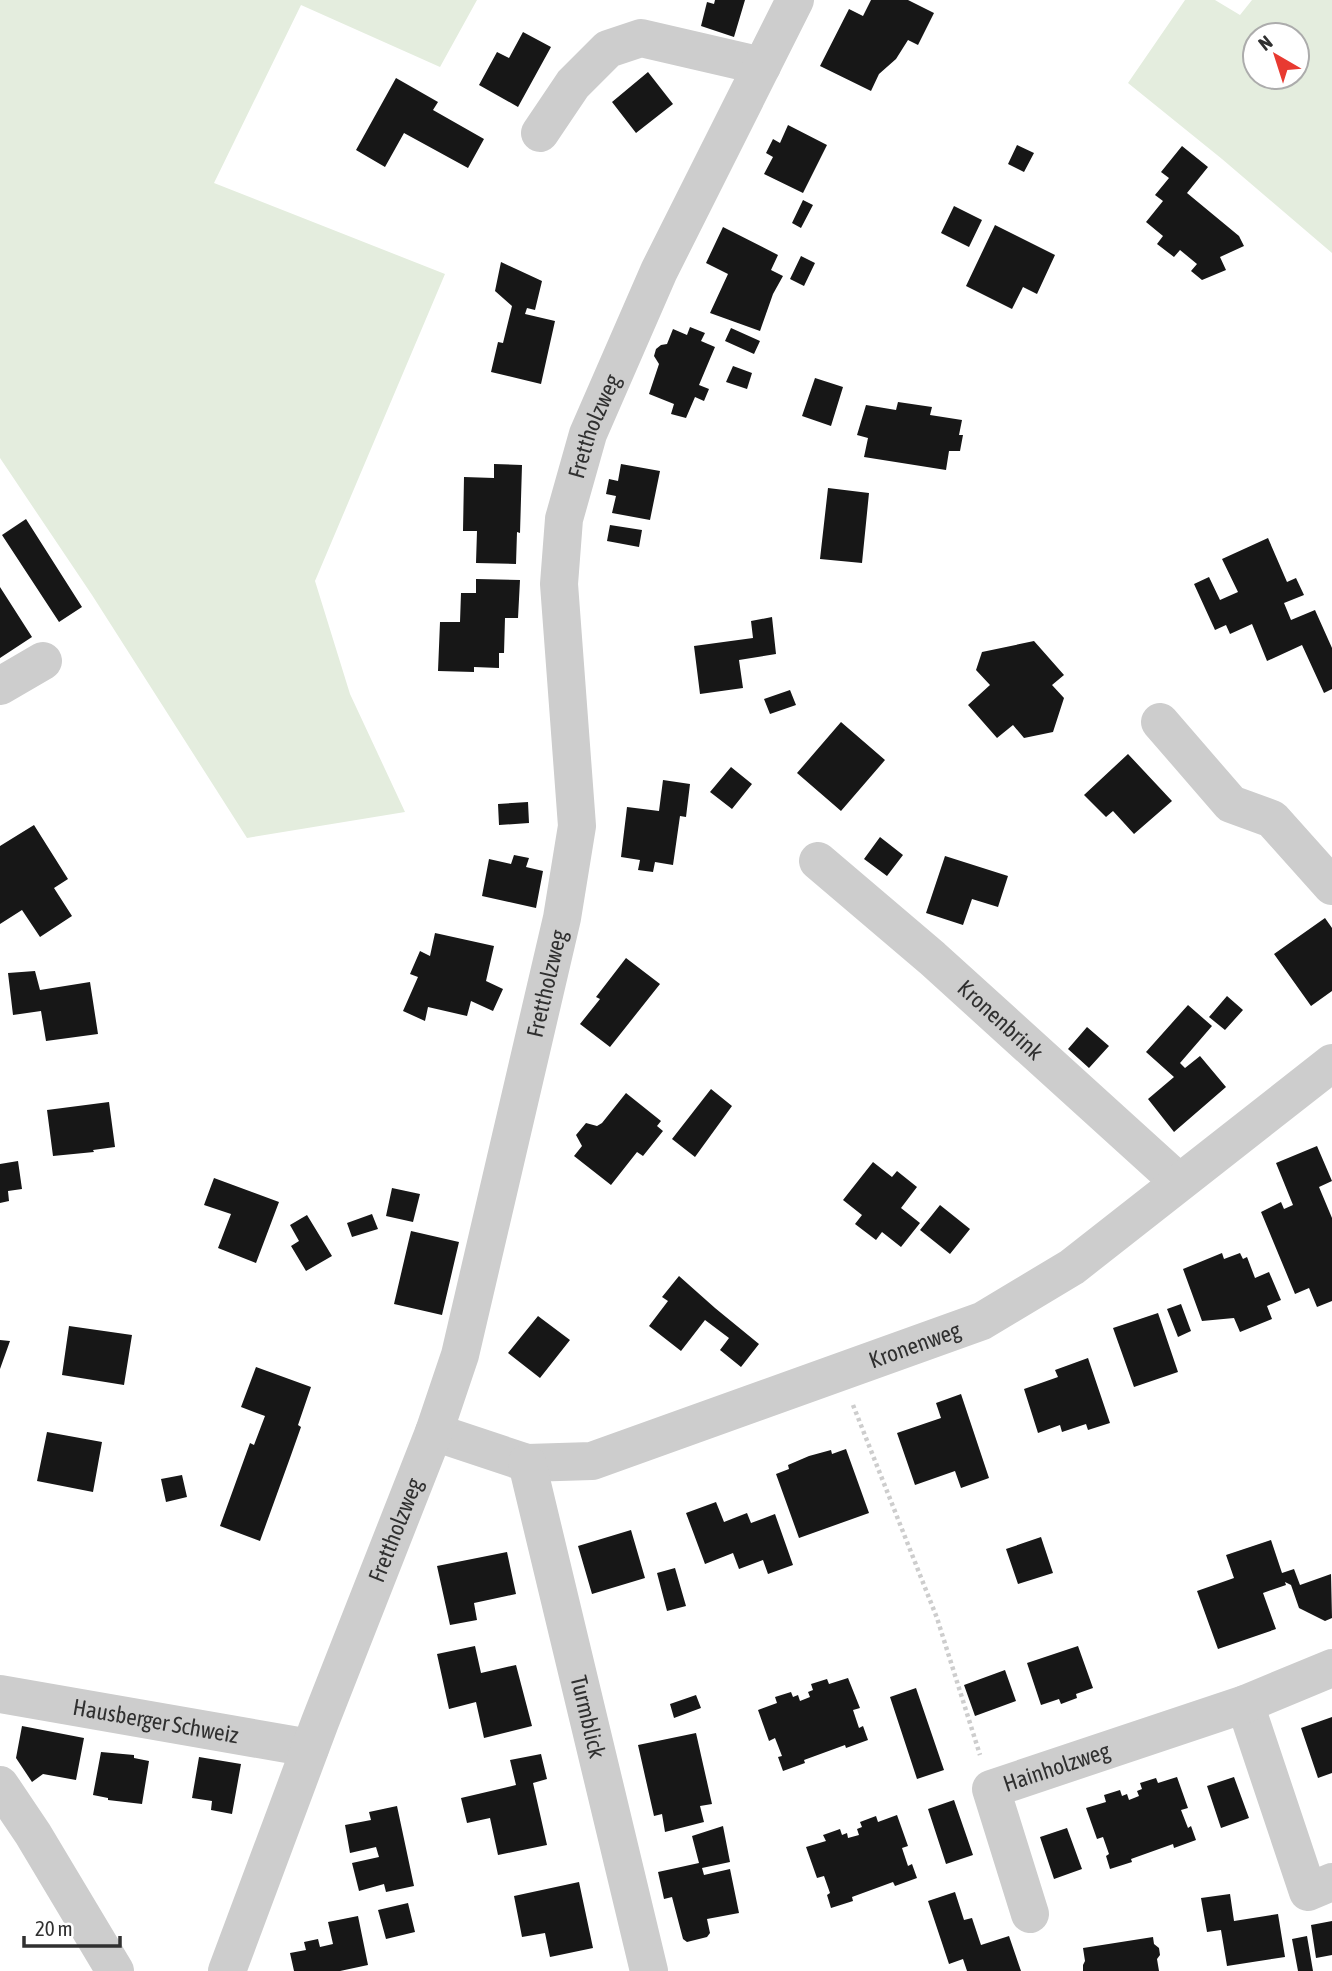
<svg xmlns="http://www.w3.org/2000/svg" width="1332" height="1971" viewBox="0 0 1332 1971" font-family="'Asap Condensed',sans-serif">
  <style>
    .green { fill: #e4edde; fill-rule: evenodd }
    .building { fill: #171717 }
    .lines { fill: none; stroke-linecap: round; stroke-linejoin: round }
    .path { stroke: #cdcdcd; stroke-width: 4.5; stroke-dasharray: 3.5 3.5; stroke-linecap: butt }
    .minor { stroke: #cdcdcd; stroke-width: 38 }
    .labels { text-anchor: middle; stroke-width: 7; stroke-linejoin: round; paint-order: stroke }
    .street-label { font-size: 23px; fill: #303030; stroke: #fff }
  </style>
  <rect width="100%" height="100%" fill="#fff"/>
  <path class="green" d="M0,0H477L440,67L301,5L214,183L445,274L315,581L350,694L405,812L247,838L92,595L0,458Z
    M1185,0H1215L1240,15L1252,0H1332V253L1222,159L1128,83ZM1297,35V77H1255V35Z"/>
  <path class="building" d="M715,0H745L734,37L701,26L707,2L714,4Z
    M871,0H908L934,13L918,45L908,40L896,59L879,74L871,91L820,66L849,9L863,16Z
    M523,32L551,47L518,107L479,85L497,52L509,58Z
    M648,72L673,104L636,133L612,102Z
    M396,78L438,102L433,110L484,139L468,168L404,133L385,167L356,150Z
    M788,125L827,145L803,193L764,174L773,157L766,153L773,139L780,143Z
    M1017,145L1034,153L1024,172L1008,164Z
    M1182,146L1208,167L1187,193L1239,236L1244,246L1220,257L1226,270L1202,280L1191,271L1197,264L1180,250L1174,257L1157,244L1163,236L1146,222L1163,201L1155,195L1169,178L1161,172Z
    M803,200L813,205L801,228L792,223Z
    M954,206L982,220L969,247L941,233Z
    M995,225L1055,255L1037,294L1023,287L1012,309L966,286Z
    M723,227L778,255L771,270L783,276L773,294L760,331L710,313L728,274L706,263Z
    M801,256L815,263L804,286L790,279Z
    M501,262L542,281L535,310L527,308L525,314L555,321L541,384L491,372L498,342L503,343L512,306L495,291Z
    M690,327L705,333L701,341L715,347L699,385L709,389L704,401L695,397L686,418L671,414L674,404L649,394L659,364L654,356L656,349L661,345L667,344L673,329L687,335Z
    M731,328L760,341L754,354L725,341Z
    M733,366L752,373L747,389L726,382Z
    M815,378L843,387L831,426L802,416Z
    M898,402L932,407L930,415L962,420L959,435H963L960,451H949L946,470L864,457L868,438L857,435L866,405L896,410Z
    M494,464L522,465L520,533L517,532L516,564L476,563L477,531H463L464,477L494,478Z
    M621,464L660,471L650,520L612,513L616,496L606,494L609,479L618,481Z
    M828,488L869,493L862,563L820,559Z
    M26,519L82,607L59,622L2,535Z
    M610,525L642,530L639,547L607,541Z
    M1268,538L1287,582L1296,578L1304,595L1284,603L1291,620L1315,610L1332,648V689L1324,693L1302,645L1267,661L1252,624L1230,634L1226,625L1215,630L1194,584L1209,577L1220,600L1238,592L1222,559Z
    M476,579L520,580L518,618H505L504,653H499V668L474,667V672L438,671L440,622H460L461,593H476Z
    M0,587L32,637L0,658Z
    M772,617L776,654L739,660L743,688L700,694L694,646L753,638L751,621Z
    M1034,641L1064,675L1052,685L1064,698L1053,732L1024,738L1013,725L997,738L968,705L990,685L976,670L982,652Z
    M790,690L796,705L770,714L764,699Z
    M841,722L885,760L841,811L797,773Z
    M1128,754L1172,801L1134,834L1113,811L1106,817L1084,795Z
    M731,767L752,784L732,809L710,792Z
    M663,780L690,784L686,817L680,816L673,865L655,862L653,872L638,870L640,860L621,857L627,807L659,811Z
    M528,802L529,823L499,825L498,804Z
    M34,825L68,879L54,888L72,916L40,937L22,910L0,924V846Z
    M880,837L903,855L887,876L864,859Z
    M514,855L529,858L526,867L543,871L536,908L482,896L489,859L511,864Z
    M945,856L1008,876L998,907L972,899L963,925L926,913Z
    M1325,918L1332,928V991L1311,1006L1274,954Z
    M435,933L494,946L486,981L503,989L493,1011L471,1001L467,1016L428,1007L425,1021L403,1011L418,977L410,974L420,951L430,956Z
    M626,958L660,984L610,1047L580,1024L600,999L596,997Z
    M35,971L40,990L90,982L98,1034L46,1041L41,1011L13,1015L8,973Z
    M1227,996L1243,1010L1225,1030L1209,1017Z
    M1188,1005L1212,1026L1180,1063L1185,1068L1200,1056L1226,1087L1174,1132L1148,1099L1174,1077L1146,1052Z
    M1087,1027L1109,1046L1089,1068L1068,1049Z
    M711,1089L732,1106L695,1157L672,1139Z
    M626,1093L661,1121L657,1126L663,1131L643,1156L637,1152L611,1185L574,1156L582,1146L576,1135L586,1123L597,1126L602,1123Z
    M109,1102L115,1147L93,1150L94,1152L53,1156L47,1110Z
    M1317,1146L1332,1181L1319,1187L1332,1218V1301L1317,1307L1309,1288L1295,1294L1261,1212L1281,1202L1284,1209L1293,1205L1276,1163Z
    M18,1161L22,1189L8,1191L9,1201L0,1203V1164Z
    M873,1162L892,1177L897,1171L917,1187L901,1208L920,1223L901,1247L882,1232L876,1240L855,1224L862,1215L843,1200Z
    M214,1178L279,1202L256,1263L218,1248L231,1214L204,1205Z
    M392,1188L420,1194L413,1222L386,1216Z
    M940,1205L970,1229L950,1254L920,1230Z
    M372,1214L378,1229L352,1237L347,1223Z
    M307,1215L332,1256L306,1271L291,1246L299,1241L290,1225Z
    M411,1231L459,1242L442,1315L394,1304Z
    M1222,1253L1224,1259L1240,1253L1243,1259L1247,1257L1255,1278L1269,1272L1281,1300L1267,1306L1272,1319L1240,1332L1234,1318L1202,1321L1183,1269Z
    M679,1276L715,1308L759,1344L741,1367L720,1350L729,1338L705,1320L681,1351L649,1326L668,1301L662,1297Z
    M1181,1304L1191,1331L1178,1337L1167,1309Z
    M1158,1313L1178,1372L1134,1387L1113,1328Z
    M538,1316L570,1340L540,1378L508,1353Z
    M69,1326L132,1335L124,1385L62,1375Z
    M0,1340L10,1341L0,1369Z
    M1088,1358L1110,1423L1088,1430L1086,1424L1062,1432L1060,1425L1038,1433L1024,1389L1058,1377L1055,1370Z
    M256,1367L311,1387L298,1425L301,1427L290,1458L260,1541L220,1526L250,1443L254,1445L265,1416L241,1407Z
    M961,1394L989,1478L961,1488L955,1471L915,1485L897,1433L941,1418L936,1403Z
    M47,1432L102,1442L93,1492L37,1481Z
    M846,1449L869,1513L799,1538L776,1474L789,1469L788,1465L809,1456L831,1450L832,1454Z
    M182,1475L187,1497L166,1502L161,1479Z
    M716,1502L724,1522L747,1513L751,1523L775,1514L793,1565L768,1574L763,1560L739,1569L733,1553L705,1564L686,1513Z
    M631,1530L645,1578L592,1594L578,1546Z
    M1041,1537L1053,1573L1018,1584L1006,1549Z
    M1271,1540L1282,1573L1294,1569L1300,1585L1331,1574L1332,1618L1325,1621L1299,1608L1291,1585L1285,1582L1286,1585L1263,1593L1276,1629L1218,1649L1197,1591L1234,1578L1226,1555Z
    M507,1552L516,1594L474,1603L477,1620L450,1625L437,1566Z
    M675,1568L686,1606L667,1611L657,1573Z
    M475,1646L481,1673L516,1665L532,1726L484,1738L476,1702L449,1709L437,1654Z
    M1078,1646L1093,1688L1076,1694L1077,1698L1061,1704L1059,1699L1041,1705L1027,1663Z
    M1005,1670L1016,1701L975,1716L964,1685Z
    M848,1678L860,1708L853,1710L859,1728L863,1726L868,1740L846,1748L845,1745L804,1760L805,1763L783,1771L778,1757L782,1756L775,1738L769,1741L758,1710L777,1703L775,1697L791,1692L793,1697L798,1695L800,1701L810,1697L808,1692L813,1690L811,1684L827,1679L829,1684Z
    M916,1688L944,1770L917,1779L890,1697Z
    M696,1695L701,1708L674,1718L670,1704Z
    M1332,1717V1773L1318,1778L1301,1728Z
    M22,1726L84,1738L76,1780L43,1774L32,1782L16,1758Z
    M696,1733L712,1804L700,1806L704,1822L665,1832L662,1814L654,1816L638,1745Z
    M101,1752L134,1755V1758L149,1761L142,1804L108,1800V1798L93,1795Z
    M541,1754L547,1779L533,1783L547,1845L498,1855L490,1818L467,1823L461,1798L516,1785L510,1760Z
    M199,1757L241,1764L232,1814L211,1810L212,1801L192,1798Z
    M1177,1777L1188,1808L1181,1810L1188,1828L1191,1826L1196,1840L1174,1848L1173,1844L1131,1859L1132,1862L1110,1869L1106,1856L1109,1854L1103,1837L1097,1839L1086,1808L1106,1802L1104,1795L1120,1790L1122,1796L1127,1794L1129,1800L1139,1796L1137,1791L1142,1789L1140,1783L1156,1778L1158,1783Z
    M1234,1777L1249,1818L1221,1828L1207,1786Z
    M954,1800L973,1855L946,1864L928,1809Z
    M397,1806L414,1886L386,1892L384,1884L359,1891L352,1863L379,1857L376,1847L350,1853L345,1825L371,1820L369,1812Z
    M897,1815L908,1846L902,1848L908,1866L912,1864L917,1878L895,1886L893,1882L852,1897L853,1901L831,1908L827,1895L830,1893L824,1876L817,1878L806,1847L826,1841L823,1835L840,1829L842,1835L847,1833L848,1838L859,1835L857,1829L862,1827L860,1822L876,1816L878,1822Z
    M723,1826L730,1862L702,1868L704,1875L730,1869L739,1913L707,1919L710,1933L707,1937L687,1942L683,1939L672,1897L664,1899L658,1872L699,1863L692,1836Z
    M1067,1828L1082,1869L1054,1879L1040,1837Z
    M579,1882L593,1948L550,1957L545,1933L522,1937L514,1896Z
    M955,1892L964,1920L972,1918L981,1945L1009,1936L1021,1971H967L963,1959L949,1964L928,1901Z
    M1230,1894L1234,1921L1278,1914L1285,1957L1227,1966L1221,1930L1207,1932L1201,1898Z
    M408,1903L415,1932L386,1939L378,1910Z
    M358,1916L368,1965L340,1971H294L290,1953L306,1950L304,1942L318,1939L320,1947L333,1944L328,1922Z
    M1332,1921V1955L1316,1958L1311,1925Z
    M1307,1936L1313,1971H1298L1292,1939Z
    M1153,1937L1154,1944L1159,1948L1160,1955L1157,1959L1159,1971H1083V1965L1085,1961L1083,1948Z"/>
  <g class="lines">
    <path class="path" d="M853,1405L937,1618L980,1755"/>
    <g class="minor">
      <path d="M540,133L573,84L608,49L641,38L762,66"/>
      <path d="M0,686L43,661"/>
      <path d="M1160,722L1231,804L1272,819L1332,886"/>
      <path id="s1" d="M818,861L932,958L1179,1182"/>
      <path id="s2" d="M434,1432L527,1463L592,1461L982,1321L1072,1267L1332,1063"/>
      <path id="s3" d="M527,1463L649,1971"/>
      <path id="s4" d="M0,1694L310,1748"/>
      <path d="M1245,1704L1308,1892L1332,1882"/>
      <path d="M0,1785L33,1834L115,1971"/>
      <path id="s5" d="M1030,1914L991,1789L1245,1704L1332,1668"/>
      <path id="s6" d="M227,1971L320,1722L434,1432L460,1355L562,918L577,826L559,584L564,519L588,434L659,271L795,0"/>
    </g>
  </g>
  <g class="labels">
    <g class="street-label">
      <text dy="8" stroke="none"><textPath href="#s6" startOffset="1606">Frettholzweg</textPath></text>
      <text dy="8" stroke="none"><textPath href="#s6" startOffset="1040">Frettholzweg</textPath></text>
      <text dy="8" stroke="none"><textPath href="#s1" startOffset="242">Kronenbrink</textPath></text>
      <text dy="8" stroke="none"><textPath href="#s2" startOffset="506">Kronenweg</textPath></text>
      <text dy="8" stroke="none"><textPath href="#s6" startOffset="472">Frettholzweg</textPath></text>
      <text dy="8" stroke="none"><textPath href="#s3" startOffset="261">Turmblick</textPath></text>
      <text dy="8" stroke="none"><textPath href="#s4" startOffset="158">Hausberger Schweiz</textPath></text>
      <text dy="8" stroke="none"><textPath href="#s5" startOffset="200">Hainholzweg</textPath></text>
    </g>
  </g>
  <g transform="translate(1276 56) rotate(321)"><circle r="33" fill="#ffffff" stroke="#acacac" stroke-width="2"/>
  <path d="M0-5L12 26L0 18L-12 26Z" fill="#e83a31"/>
  <text y="-10" font-size="19" font-weight="bold" text-anchor="middle" fill="#303030">N</text>
  </g>
  <path d="M24 1936v10h96v-10" fill="none" stroke="#303030" stroke-width="3.5"/>
  <text x="35" y="1936" font-size="21" fill="#303030" stroke="#ffffff" stroke-width="5" paint-order="stroke">20 m</text>
</svg>
